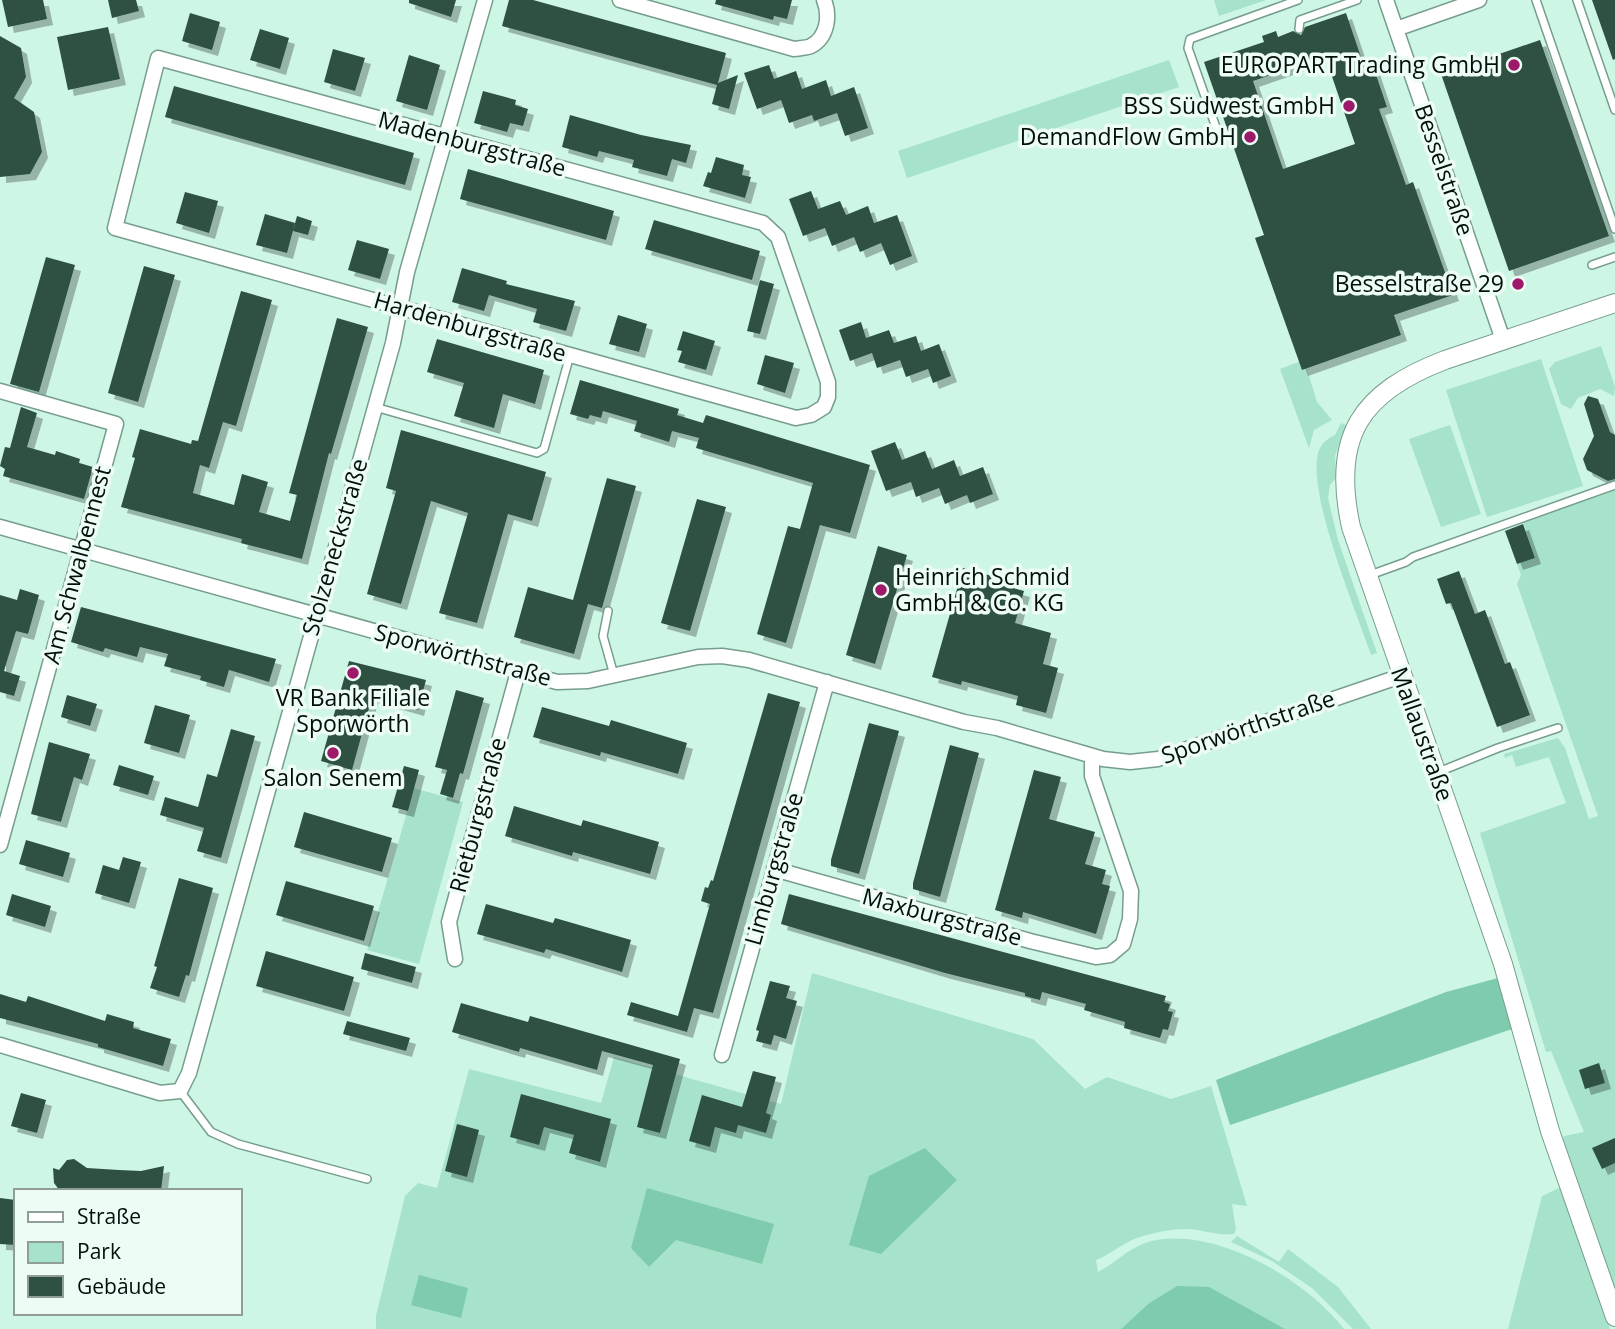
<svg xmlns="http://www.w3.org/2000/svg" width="1615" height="1329" viewBox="0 0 1615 1329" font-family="'Open Sans',sans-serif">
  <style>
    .green { fill: #a6e3ca }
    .forest { fill: #7ecbad }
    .building { fill: #2d5143; fill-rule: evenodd; filter: url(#shadow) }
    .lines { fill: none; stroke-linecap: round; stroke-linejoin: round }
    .service-casing { stroke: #769d8d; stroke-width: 10 }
    .minor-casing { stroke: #769d8d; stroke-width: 17 }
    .tertiary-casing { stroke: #769d8d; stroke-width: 20 }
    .service { stroke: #fff; stroke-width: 7 }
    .minor { stroke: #fff; stroke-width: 14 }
    .tertiary { stroke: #fff; stroke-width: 18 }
    .poi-dot { fill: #9e1969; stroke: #edfdf6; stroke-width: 2.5 }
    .labels { text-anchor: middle; stroke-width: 7; stroke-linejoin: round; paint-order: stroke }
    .poi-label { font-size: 23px; fill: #030f0a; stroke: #edfdf6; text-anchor: end }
    .street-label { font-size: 23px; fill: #030f0a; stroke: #edfdf6 }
  </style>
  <defs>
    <filter id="shadow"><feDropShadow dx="6" dy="6" stdDeviation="0" flood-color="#0004"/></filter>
  </defs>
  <rect width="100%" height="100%" fill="#cdf6e5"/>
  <path class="green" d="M1214,0H1266L1219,16Z
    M1169,60L1179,87L907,178L898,151Z
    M1601,346L1615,387L1614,396L1600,389L1578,398L1571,409L1561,404L1549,369L1555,362Z
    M1541,359L1583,486L1487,517L1446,390Z
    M1304,360L1317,402L1332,420L1314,430L1309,448L1280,369Z
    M1341,423L1346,425L1335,456L1336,478L1330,485L1328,498L1338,540L1377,653L1371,655C1355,608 1312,506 1317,459C1318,447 1324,440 1335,435Z
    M1450,425L1481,514L1441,527L1409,439Z
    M1615,490V1300L1562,1142L1564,1136L1584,1132L1551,1051L1546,1052L1480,833L1566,803L1549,757L1516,767L1512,755L1505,758L1504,754L1558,738L1565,748L1589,819L1598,816L1517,584L1521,575L1517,564L1535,558L1523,522Z
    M414,788L463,802L419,964L367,950Z
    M812,973L1033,1039L1085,1089L1107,1077L1171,1099L1211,1086L1247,1206L1232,1204L1236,1230L1234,1234C1217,1236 1202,1229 1185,1229C1168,1229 1145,1234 1130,1241C1118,1247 1109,1255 1096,1260L1098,1272C1114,1264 1130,1247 1148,1242C1212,1224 1306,1279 1344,1329H1285L1239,1305L1148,1304L1121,1329H376V1316L405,1196L418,1183L437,1188L469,1069L601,1103L614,1057L781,1104Z
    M1561,1187L1610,1329H1508L1542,1196Z
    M1237,1236L1279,1262L1288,1249L1338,1287L1371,1329H1353L1312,1288L1272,1261L1231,1242Z"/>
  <path class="forest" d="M1498,978L1515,1028L1230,1125L1216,1080L1446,992Z
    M925,1148L957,1180L881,1254L849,1245L869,1176Z
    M647,1188L774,1224L762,1264L676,1240L649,1267L631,1248Z
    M419,1275L468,1288L461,1318L411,1305Z
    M1177,1286L1209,1287L1285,1329H1121L1148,1304Z"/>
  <path class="building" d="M2,0H43L47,19L8,27Z
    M108,0H136L139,11L112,18Z
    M409,0H456L451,17L409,3Z
    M509,0H533L726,53L718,83L738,75L729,109L712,104L717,85L502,26Z
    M716,0H792L787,19L774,16L773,20L715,4Z
    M1592,0H1615V59L1613,60Z
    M190,13L220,22L212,50L182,41Z
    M1346,13L1365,69L1373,66L1387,107L1379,109L1406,185L1413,182L1453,295L1394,315L1401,335L1302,370L1255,238L1264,235L1204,62L1264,42L1262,36L1276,31L1278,37L1293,31L1301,35L1305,27ZM1325,56L1355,144L1283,169L1253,81Z
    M108,27L120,79L68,90L57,37Z
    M260,29L289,38L280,69L250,60Z
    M0,36L21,48L26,77L14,98L34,112L42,152L30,174L0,177Z
    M1540,40L1609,236L1509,271L1441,74Z
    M333,49L365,58L355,91L324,82Z
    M409,55L440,65L427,110L396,101Z
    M769,65L774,79L796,71L802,89L826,80L831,96L854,87L868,128L845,136L837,113L814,121L812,115L789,123L781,100L757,109L744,73Z
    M174,86L414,153L405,185L165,117Z
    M483,91L516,100L515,105L528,109L523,126L510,123L507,132L474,123Z
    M570,115L641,135L691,145L686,163L672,159L667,176L632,167L634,160L599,151L597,157L562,147Z
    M716,157L744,165L742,175L751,177L745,198L703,186L708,172L711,173Z
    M468,169L614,211L606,240L460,199Z
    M811,191L818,209L840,201L846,215L868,206L874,223L897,215L912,256L890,265L881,243L860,252L854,237L832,246L825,228L803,236L789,199Z
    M185,192L218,201L209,233L176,223Z
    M265,214L295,223L287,253L256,245Z
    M297,216L312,221L308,235L293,231Z
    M654,220L760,251L752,280L645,249Z
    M357,240L389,249L380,279L348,270Z
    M46,257L75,265L39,392L10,384Z
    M144,266L175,275L138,402L108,393Z
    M462,268L507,281L506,284L575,301L566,331L533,322L537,309L489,295L484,311L452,302Z
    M760,280L774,284L760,334L747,331Z
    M241,291L272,300L236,426L223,422L209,468L200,465L193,493L234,505L242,474L268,482L259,512L290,521L297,495L289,493L337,318L368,327L331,454L329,453L302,559L241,543L242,539L121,507L135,458L132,457L140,429L191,444L192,440L198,441Z
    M618,315L647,324L639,352L609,344Z
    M861,322L866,338L889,330L894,343L916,336L921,351L939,344L951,376L933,383L928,369L906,377L900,360L877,368L872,353L850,361L839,330Z
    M683,331L715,341L706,370L678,362L682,351L677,350Z
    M437,339L544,370L535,404L503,394L494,428L454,416L464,383L427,372Z
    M765,355L794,363L785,393L757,384Z
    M580,380L679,409L677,415L703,423L706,415L870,465L850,533L820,525L786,643L757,634L788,526L800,529L813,483L696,448L699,438L672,431L669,442L634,431L637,421L603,411L601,418L590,415L588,419L570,414Z
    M1588,396L1598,399L1610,432L1615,435V479L1608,481L1587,470L1583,459L1594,436L1584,404Z
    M21,407L37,413L27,447L55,455L56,451L80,459L79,463L93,467L84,499L3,476L5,469L0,466L5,447L10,448Z
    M401,430L546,472L532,521L508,514L477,623L439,613L468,513L431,501L401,604L367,594L396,491L386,488Z
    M895,442L902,460L925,451L932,469L954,460L960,476L983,467L993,494L970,503L967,495L945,504L939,488L916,497L911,482L886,491L871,451Z
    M607,478L636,486L602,608L588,604L574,654L514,637L528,587L573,600Z
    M697,499L726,507L690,631L661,623Z
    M1523,524L1535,558L1517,564L1505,531Z
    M878,546L907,555L875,664L846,655Z
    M963,568L992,576L991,582L1024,591L1015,623L1051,633L1043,664L1058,668L1046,713L1016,705L1018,696L962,681L961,685L932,677Z
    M1459,571L1475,614L1485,610L1505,664L1510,662L1530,715L1497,727L1451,603L1446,604L1437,579Z
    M20,589L39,595L28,634L16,631L4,671L20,676L14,696L0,692V595L17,600Z
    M81,607L276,659L269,682L229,670L224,687L200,680L201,676L164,666L168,654L140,647L137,657L105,648L103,652L71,642Z
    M349,661L426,680L418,710L372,697L352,770L321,761Z
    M456,690L484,698L463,774L460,773L453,798L440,794L447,770L435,767Z
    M768,693L800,702L713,1013L694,1008L687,1032L627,1015L631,1002L678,1016L710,904L701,901L705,887L708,888L711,880L713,881Z
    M67,695L97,704L90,726L61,717Z
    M155,705L190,715L179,753L144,743Z
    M542,707L609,726L611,720L687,743L678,774L601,752L600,756L533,737Z
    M869,723L899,731L859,874L831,866V860Z
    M231,729L255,736L221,858L197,851L204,828L160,815L165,797L198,807L207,774L217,777Z
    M49,742L90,754L82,780L74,777L61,822L31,814Z
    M950,745L979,753L940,897L913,889V883Z
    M119,765L154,776L148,795L113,785Z
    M404,766L419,770L408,811L392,807Z
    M1034,770L1061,777L1049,819L1095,832L1085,864L1106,870L1102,884L1110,886L1096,934L1023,912L1022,918L995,910Z
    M514,806L581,826L583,820L659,842L650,874L573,852L572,856L505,836Z
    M304,812L392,838L382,872L294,847Z
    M26,840L70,853L63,877L19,864Z
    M123,857L141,862L129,903L95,893L103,865L119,870Z
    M179,878L213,888L189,976L186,975L179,997L150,988L157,967L154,966Z
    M286,881L374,906L364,941L276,915Z
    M12,894L51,906L45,927L6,915Z
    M789,894L1166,996L1164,1002L1170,1004L1168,1011L1173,1012L1168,1030L1163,1029L1160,1038L1124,1028L1125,1022L1084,1010L1086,1004L1042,992L1040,1000L1032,998L1025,996V993L945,973L781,924Z
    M486,904L553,923L555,918L631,940L622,972L546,949L544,953L477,934Z
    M266,951L354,977L344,1011L256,986Z
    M365,953L416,967L412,983L361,969Z
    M770,981L790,986L786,998L797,1001L786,1039L774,1035L771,1045L756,1041L759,1031L756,1030Z
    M0,994L26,1002L28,996L105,1021L107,1014L134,1022L133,1028L171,1039L163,1066L98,1047V1044L0,1018Z
    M461,1003L528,1022L530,1016L680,1059L660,1133L637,1127L653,1065L602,1051L597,1070L520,1048L519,1052L452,1032Z
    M347,1021L410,1038L406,1051L343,1034Z
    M1599,1063L1605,1083L1585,1089L1579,1070Z
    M753,1071L776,1077L766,1113L771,1115L766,1133L738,1125L736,1133L715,1127L710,1147L689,1141L702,1095L742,1107Z
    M21,1093L46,1100L37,1133L11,1126Z
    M521,1094L611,1119L600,1162L569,1153L574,1135L544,1127L539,1145L510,1137Z
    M457,1124L479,1130L467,1177L445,1171Z
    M1615,1138V1163L1602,1169L1592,1148Z
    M74,1159L87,1168L119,1170L141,1171L164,1166L161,1191H60L54,1183L53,1168L59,1170L67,1160Z
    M0,1198L16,1200V1245L0,1244Z"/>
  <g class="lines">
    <defs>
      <path id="service" d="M1536,0L1615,229
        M1577,0L1615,110
        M1299,29L1300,20L1357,0
        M1219,136L1188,48L1190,39L1298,0
        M1592,265L1615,257
        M375,407L537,453L544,449L570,355
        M1370,575L1406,562L1413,557L1615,485
        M608,611L603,636L614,675
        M1436,773L1498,748L1558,728
        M180,1091L211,1132L238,1144L367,1179"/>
      <path id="minor" d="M620,0L794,49C799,48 807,48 811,46C828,37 830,15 824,0
        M1386,0L1503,340
        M1396,29L1479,0
        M158,58L763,223L778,237L828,382V397L824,407L811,415L796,418L115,228Z
        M0,391L116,424L0,845
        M0,527L557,682L588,681L698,657L722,656L749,660L964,722L997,728L1103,759L1130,762L1158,759L1401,676
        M774,869L1030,941L1096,957L1110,955L1123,944L1130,919L1131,891L1092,776V756
        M455,959L449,922L518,672
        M0,1045L160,1093L180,1091L189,1073L393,343L407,272L485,0
        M722,1055L827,682"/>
      <path id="tertiary" d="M1615,303L1445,360C1361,392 1331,436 1351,527L1503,964L1550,1131L1615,1317"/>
    </defs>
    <use href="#service" class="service-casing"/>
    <use href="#minor" class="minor-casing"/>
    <use href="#tertiary" class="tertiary-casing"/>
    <use href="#service" class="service"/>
    <use href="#minor" class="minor"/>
    <use href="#tertiary" class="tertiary"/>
  </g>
  <g class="poi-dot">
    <circle cx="1514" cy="65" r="7"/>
    <circle cx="1349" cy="106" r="7"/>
    <circle cx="1250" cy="137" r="7"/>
    <circle cx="1518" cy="284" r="7"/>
    <circle cx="881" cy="590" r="7"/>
    <circle cx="353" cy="673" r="7"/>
    <circle cx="333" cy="753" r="7"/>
  </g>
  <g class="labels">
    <g class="poi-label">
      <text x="1500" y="73">EUROPART Trading GmbH</text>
      <text x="1335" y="114">BSS Südwest GmbH</text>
      <text x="1236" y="145">DemandFlow GmbH</text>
      <text x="1504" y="292">Besselstraße 29</text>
      <text x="895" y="585" text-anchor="start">Heinrich Schmid<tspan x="895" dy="26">GmbH &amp; Co. KG</tspan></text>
      <text x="353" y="706" text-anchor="middle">VR Bank Filiale<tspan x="353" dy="26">Sporwörth</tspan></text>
      <text x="333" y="786" text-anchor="middle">Salon Senem</text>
    </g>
    <g class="street-label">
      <text transform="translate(472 144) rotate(15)" y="8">Madenburgstraße</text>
      <text transform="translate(1444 170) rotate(71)" y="8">Besselstraße</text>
      <text transform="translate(470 327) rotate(16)" y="8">Hardenburgstraße</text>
      <text transform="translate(335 547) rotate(-74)" y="8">Stolzeneckstraße</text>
      <text transform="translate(77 565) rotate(-75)" y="8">Am Schwalbennest</text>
      <text transform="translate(463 655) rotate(15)" y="8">Sporwörthstraße</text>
      <text transform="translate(1248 727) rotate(-19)" y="8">Sporwörthstraße</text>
      <text transform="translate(1422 734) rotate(70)" y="8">Mallaustraße</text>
      <text transform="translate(478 815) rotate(-75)" y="8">Rietburgstraße</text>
      <text transform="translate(774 869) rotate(-74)" y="8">Limburgstraße</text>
      <text transform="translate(942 917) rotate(15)" y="8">Maxburgstraße</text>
    </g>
  </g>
  <rect x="14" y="1189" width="228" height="126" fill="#edfdf6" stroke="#8f9e98" stroke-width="2"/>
  <rect x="28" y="1212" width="35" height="10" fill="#ffffff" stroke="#8f9e98" stroke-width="2"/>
  <text x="77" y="1224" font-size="21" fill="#030f0a">Straße</text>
  <rect x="28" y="1242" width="35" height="21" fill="#a6e3ca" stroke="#8f9e98" stroke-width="2"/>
  <text x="77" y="1259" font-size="21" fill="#030f0a">Park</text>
  <rect x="28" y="1276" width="35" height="21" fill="#2d5143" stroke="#8f9e98" stroke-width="2"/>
  <text x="77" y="1294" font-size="21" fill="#030f0a">Gebäude</text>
</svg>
